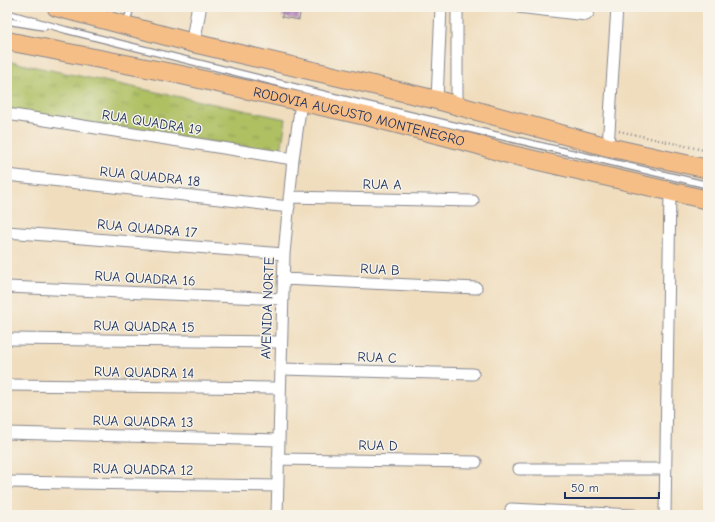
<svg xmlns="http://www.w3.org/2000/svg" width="715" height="522" viewBox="0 0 715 522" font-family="'Comic Neue',sans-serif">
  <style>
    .park { fill: url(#park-tufts); stroke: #657861 }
    .building { fill: url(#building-cross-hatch) }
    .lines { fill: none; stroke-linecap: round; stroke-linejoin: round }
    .service-casing { stroke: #86868e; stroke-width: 8 }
    .minor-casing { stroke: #86868e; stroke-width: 13 }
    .tertiary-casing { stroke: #86868e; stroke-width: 16 }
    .primary-casing { stroke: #86868e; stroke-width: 20 }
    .path { stroke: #86868e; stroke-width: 2.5; stroke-dasharray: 1 3; stroke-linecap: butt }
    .service { stroke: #fff; stroke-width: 5.5 }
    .minor { stroke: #fff; stroke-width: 11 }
    .tertiary { stroke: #fff; stroke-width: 14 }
    .primary { stroke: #f6be87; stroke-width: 18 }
    .labels { text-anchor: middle; stroke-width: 3; stroke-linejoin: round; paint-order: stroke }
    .street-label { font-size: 14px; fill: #1b2f5e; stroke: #f7f3e8 }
  </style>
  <defs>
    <pattern id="park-tufts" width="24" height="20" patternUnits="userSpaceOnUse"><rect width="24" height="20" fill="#afc064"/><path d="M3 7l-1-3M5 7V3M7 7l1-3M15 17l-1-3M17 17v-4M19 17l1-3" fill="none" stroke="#8e9c56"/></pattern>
    <pattern id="building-cross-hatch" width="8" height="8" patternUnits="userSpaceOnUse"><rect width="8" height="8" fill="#c59ec8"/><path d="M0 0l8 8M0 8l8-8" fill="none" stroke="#9f81a6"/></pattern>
  </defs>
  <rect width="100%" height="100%" fill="#f7f3e8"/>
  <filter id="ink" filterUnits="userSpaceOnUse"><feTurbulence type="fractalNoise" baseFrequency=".025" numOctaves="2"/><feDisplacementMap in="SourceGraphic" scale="8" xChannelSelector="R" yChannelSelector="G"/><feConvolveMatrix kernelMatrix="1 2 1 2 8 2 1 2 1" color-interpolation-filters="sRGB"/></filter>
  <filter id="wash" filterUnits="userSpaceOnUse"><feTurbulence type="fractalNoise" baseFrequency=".012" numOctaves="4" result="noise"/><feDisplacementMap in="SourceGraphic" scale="16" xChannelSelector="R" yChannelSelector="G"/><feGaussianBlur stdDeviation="0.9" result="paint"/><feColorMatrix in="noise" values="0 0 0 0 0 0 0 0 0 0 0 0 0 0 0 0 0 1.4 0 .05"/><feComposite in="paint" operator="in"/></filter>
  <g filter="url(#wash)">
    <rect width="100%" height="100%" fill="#f0ddbd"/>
    <path class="park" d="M7,61L286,119L281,152L7,111Z"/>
    <g id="blocks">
      <path class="building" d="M288,7H301L299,20L282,17L283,8Z"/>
    </g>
  </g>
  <g filter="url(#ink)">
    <use href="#blocks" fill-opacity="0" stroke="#86868e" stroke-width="1"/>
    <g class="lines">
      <defs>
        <path id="service" d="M7,13L66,30L355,102L708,185
          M7,21L44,27
          M126,24L131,7"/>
        <path id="minor" d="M457,7V106
          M518,7L586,15L588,13L590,7
          M437,100L441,7
          M7,114L293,159
          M608,147L617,7
          M7,175L289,207
          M289,197L473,201
          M7,232L284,254
          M283,279L476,288
          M7,287L282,299
          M7,339L281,342
          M281,369L473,374
          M7,385L280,388
          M7,433L279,440
          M278,459L476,462
          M519,469H666
          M7,482L278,486
          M511,509L633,515
          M277,515L284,254L293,159L301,103
          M665,515L670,193"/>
        <path id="tertiary" d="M193,43L199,7"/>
        <g id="primary">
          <path d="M56,7L193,43L437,100L608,147L708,169"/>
          <path id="s1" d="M7,41L177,74L370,117L475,144L504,153L708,200"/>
        </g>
      </defs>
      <use href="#service" class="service-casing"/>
      <use href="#minor" class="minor-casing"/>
      <use href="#tertiary" class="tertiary-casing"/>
      <use href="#primary" class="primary-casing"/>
      <path class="path" d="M619,131L708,151"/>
      <use href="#service" class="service"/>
      <use href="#minor" class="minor"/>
      <use href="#tertiary" class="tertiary"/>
      <use href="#primary" class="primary"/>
    </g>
  </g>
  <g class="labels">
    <g class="street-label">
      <text dy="5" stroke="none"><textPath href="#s1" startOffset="360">RODOVIA AUGUSTO MONTENEGRO</textPath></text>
      <text transform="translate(152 122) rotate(9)" y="5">RUA QUADRA 19</text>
      <text transform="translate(150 176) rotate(6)" y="5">RUA QUADRA 18</text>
      <text transform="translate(382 184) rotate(1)" y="5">RUA A</text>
      <text transform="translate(147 228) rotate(5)" y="5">RUA QUADRA 17</text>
      <text transform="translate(380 269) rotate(3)" y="5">RUA B</text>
      <text transform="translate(145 278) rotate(3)" y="5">RUA QUADRA 16</text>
      <text transform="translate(267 308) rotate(-88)" y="5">AVENIDA NORTE</text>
      <text transform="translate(144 326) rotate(1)" y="5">RUA QUADRA 15</text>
      <text transform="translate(377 357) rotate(2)" y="5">RUA C</text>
      <text transform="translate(144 372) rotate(1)" y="5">RUA QUADRA 14</text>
      <text transform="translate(143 421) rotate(1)" y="5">RUA QUADRA 13</text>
      <text transform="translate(378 445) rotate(1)" y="5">RUA D</text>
      <text transform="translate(143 469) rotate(1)" y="5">RUA QUADRA 12</text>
    </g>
  </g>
  <rect width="715" height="522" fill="none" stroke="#f7f3e8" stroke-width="24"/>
  <path d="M565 492v6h94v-6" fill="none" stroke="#1b2f5e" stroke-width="2"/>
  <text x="571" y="492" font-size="12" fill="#1b2f5e" stroke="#f7f3e8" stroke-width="3" paint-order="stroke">50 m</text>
</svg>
